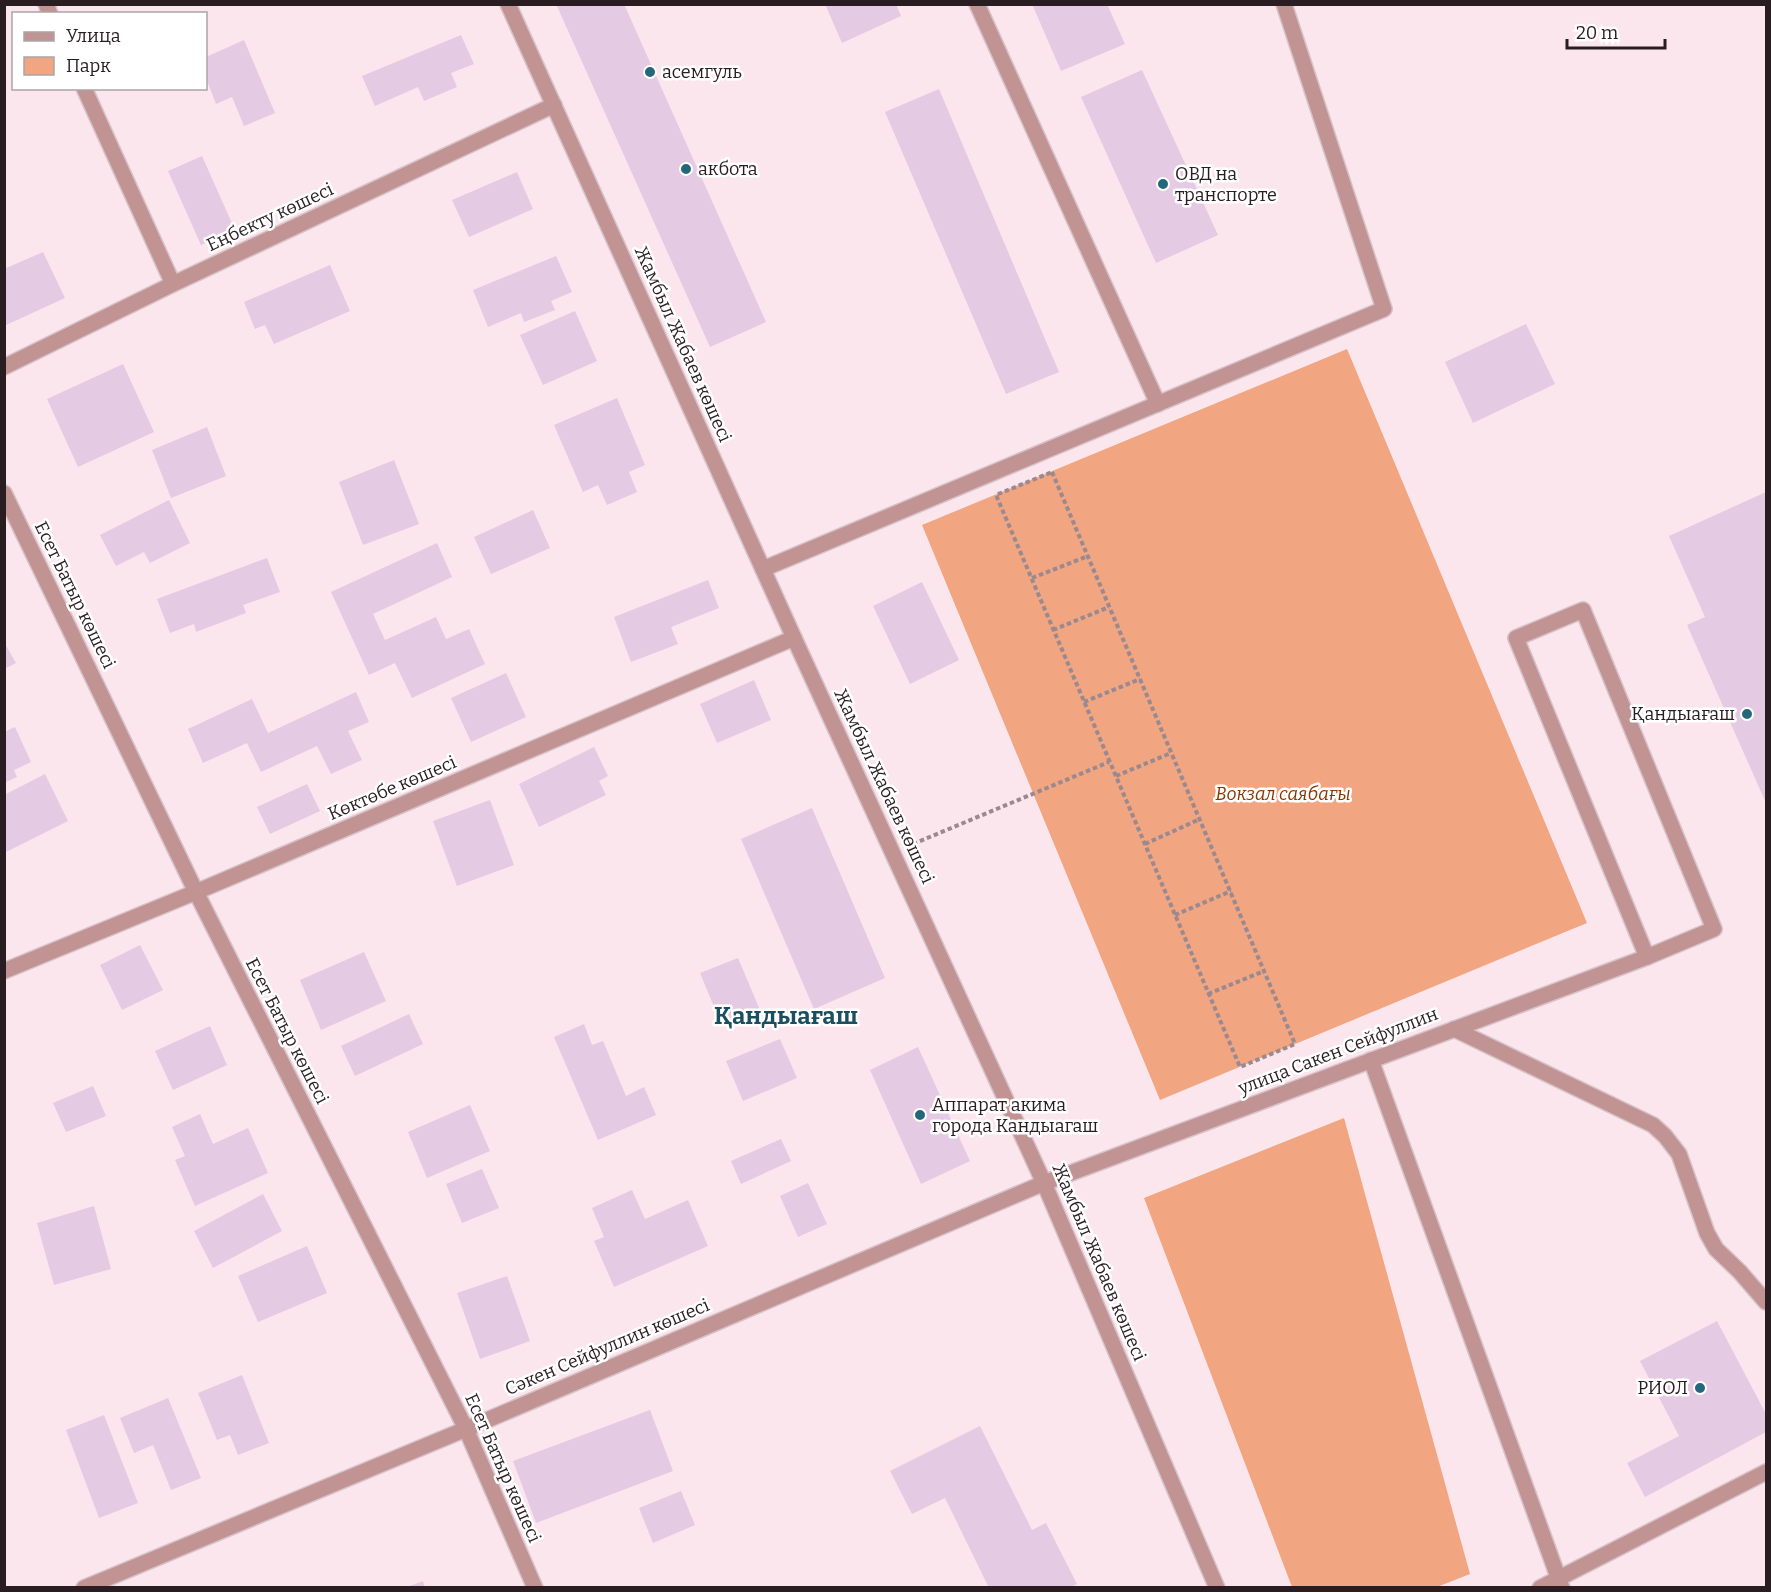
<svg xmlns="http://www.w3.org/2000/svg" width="1771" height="1592" viewBox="0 0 1771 1592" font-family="Bitter,serif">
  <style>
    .green { fill: #f1a580 }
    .building { fill: #e4cae3 }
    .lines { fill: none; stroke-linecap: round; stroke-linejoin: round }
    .service-casing { stroke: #d6c2c9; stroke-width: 18 }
    .minor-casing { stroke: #d6c2c9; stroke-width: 18 }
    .tertiary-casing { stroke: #d6c2c9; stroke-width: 18 }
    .path { stroke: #9b8990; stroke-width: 4; stroke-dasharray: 4.5 3; stroke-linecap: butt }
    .service { stroke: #c19392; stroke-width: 15 }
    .minor { stroke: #c19392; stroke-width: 15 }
    .tertiary { stroke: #c19392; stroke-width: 15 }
    .poi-dot { fill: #25677a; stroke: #fff; stroke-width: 2 }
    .labels { text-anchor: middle; stroke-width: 5; stroke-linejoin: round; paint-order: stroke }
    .poi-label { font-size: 18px; fill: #2a1d22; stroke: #fff; text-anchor: start }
    .street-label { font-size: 18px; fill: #2a1d22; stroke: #fff }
    .park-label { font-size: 18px; font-style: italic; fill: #863600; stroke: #fff }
    .district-label { font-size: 24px; font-weight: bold; fill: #1b4f5f; stroke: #fff }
  </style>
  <rect width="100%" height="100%" fill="#fce6ee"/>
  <path class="green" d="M1347,349L1587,923L1160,1100L922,525Z
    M1344,1118L1470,1574L1437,1587H1292L1144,1198Z"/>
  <path class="building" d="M556,4H624L766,322L710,347Z
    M825,4H896L901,16L842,43Z
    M1032,4H1107L1125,44L1061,71Z
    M461,35L474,64L451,73L457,87L424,101L418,87L375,106L362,76Z
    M244,40L275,113L244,126L232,97L216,104L206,78V57Z
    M1142,70L1218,235L1156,263L1081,97Z
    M939,89L1059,372L1006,394L885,112Z
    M202,156L235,230L201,245L168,171Z
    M517,172L533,209L469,237L452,200Z
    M43,252L65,298L4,326V269Z
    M556,256L572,292L551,301L555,310L524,322L521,313L488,327L473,290Z
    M330,265L350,311L274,344L265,325L255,329L244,302Z
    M575,311L597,361L543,385L520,335Z
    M1526,324L1555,384L1473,423L1445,362Z
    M123,364L154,432L78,467L47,399Z
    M617,398L645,465L629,472L637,492L607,505L598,485L583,492L554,425Z
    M207,427L226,476L171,498L152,450Z
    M394,460L419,524L363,545L339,482Z
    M1766,492V803L1687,625L1705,617L1669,536Z
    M169,500L190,543L150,563L144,552L116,566L100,535Z
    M533,510L550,548L491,574L474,537Z
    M437,543L452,577L373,614L385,640L436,617L446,639L469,629L485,664L412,698L395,663L369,675L331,592Z
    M267,558L280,592L243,605L246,613L196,632L194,624L170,633L157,599Z
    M708,580L719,608L671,627L678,644L631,662L614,617Z
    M922,582L959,660L910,684L873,606Z
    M4,642L16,663L4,669Z
    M506,673L526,717L471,742L451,698Z
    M754,680L771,720L717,743L700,704Z
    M356,692L369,722L348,731L362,760L331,774L317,746L261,772L247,743L203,763L188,729L252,699L268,733Z
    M15,727L31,762L14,770L17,777L4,783V732Z
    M594,747L608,776L599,781L606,795L539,827L519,784Z
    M45,774L68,821L4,853V795Z
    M307,784L320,811L270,834L257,807Z
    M490,800L514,865L457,886L433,821Z
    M812,808L885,978L814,1009L741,839Z
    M140,945L163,990L122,1010L100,965Z
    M364,952L386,1001L321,1030L300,980Z
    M738,958L760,1010L722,1026L700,973Z
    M409,1014L423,1044L355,1076L341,1046Z
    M584,1024L592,1045L603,1041L626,1096L644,1087L656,1115L598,1140L554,1037Z
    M210,1026L227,1065L173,1090L155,1051Z
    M780,1039L797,1078L743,1101L726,1061Z
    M918,1047L970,1161L921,1184L870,1070Z
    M93,1086L106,1116L66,1132L53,1103Z
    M470,1105L490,1151L427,1178L408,1132Z
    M200,1114L213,1144L248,1128L268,1173L195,1206L175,1160L185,1156L172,1127Z
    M781,1139L791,1161L741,1184L731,1161Z
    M482,1169L499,1208L462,1223L446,1184Z
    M808,1183L827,1224L798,1237L780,1196Z
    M632,1190L645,1219L688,1200L708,1246L614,1287L594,1241L604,1237L592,1208Z
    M263,1194L282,1231L213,1268L194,1231Z
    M94,1206L111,1269L54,1285L37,1223Z
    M307,1246L327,1293L258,1322L238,1276Z
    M507,1276L530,1341L480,1359L457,1293Z
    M1717,1321L1766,1414V1432L1645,1497L1627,1463L1679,1436L1640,1361Z
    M242,1375L269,1443L238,1455L230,1435L217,1440L198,1393Z
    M168,1398L201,1478L171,1490L153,1445L134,1453L120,1418Z
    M650,1410L673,1471L536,1523L513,1461Z
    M104,1415L138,1503L99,1518L66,1430Z
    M980,1426L1032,1530L1046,1523L1077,1584L1069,1588H989L945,1498L912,1514L890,1471Z
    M681,1491L695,1525L653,1543L639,1508Z
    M423,1581L425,1588H407V1587Z"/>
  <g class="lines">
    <defs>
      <path id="service" d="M977,4L1158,404
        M1583,610L1714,929L1647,957L1516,638Z
        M1454,1029L1653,1125L1665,1136L1679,1154L1707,1233L1716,1249L1740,1272L1766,1302
        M1371,1060L1562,1588
        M1540,1588L1766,1472"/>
      <path id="minor" d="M46,4L50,14
        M84,88L173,284
        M4,367L173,284L554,105
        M763,569L1384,309L1284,4
        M4,971L196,892L794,638
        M1044,1183L1647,957"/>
      <path id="tertiary" d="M508,4L794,638L1044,1183L1217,1588
        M4,493L196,892L466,1429L535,1588
        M84,1588L466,1429L1044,1183"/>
    </defs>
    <use href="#service" class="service-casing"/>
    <use href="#minor" class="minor-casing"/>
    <use href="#tertiary" class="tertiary-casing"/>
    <path class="path" d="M1052,472L1295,1044L1240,1067L996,495Z
      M1032,578L1088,556
      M1053,630L1109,607
      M1084,702L1140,679
      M1116,776L1171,753
      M913,844L1109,762
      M1145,844L1200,819
      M1175,915L1231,891
      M1208,994L1264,971"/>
    <use href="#service" class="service"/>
    <use href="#minor" class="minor"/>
    <use href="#tertiary" class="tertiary"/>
  </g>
  <g class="poi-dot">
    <circle cx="650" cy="72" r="6"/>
    <circle cx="686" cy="169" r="6"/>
    <circle cx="1163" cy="184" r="6"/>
    <circle cx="1747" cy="714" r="6"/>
    <circle cx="920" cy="1115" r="6"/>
    <circle cx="1700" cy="1388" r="6"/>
  </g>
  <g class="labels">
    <g class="poi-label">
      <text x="662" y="78">асемгуль</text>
      <text x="698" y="175">акбота</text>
      <text x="1175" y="180">ОВД на<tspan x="1175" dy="21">транспорте</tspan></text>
      <text x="1735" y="720" text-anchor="end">Қандыағаш</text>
      <text x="932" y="1111">Аппарат акима<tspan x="932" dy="21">города Кандыагаш</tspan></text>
      <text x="1688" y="1394" text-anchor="end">РИОЛ</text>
    </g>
    <g class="street-label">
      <text transform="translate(270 217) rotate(-25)" y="6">Еңбекту көшесі</text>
      <text transform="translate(683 344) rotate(66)" y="6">Жамбыл Жабаев көшесі</text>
      <text transform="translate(75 595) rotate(64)" y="6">Есет Батыр көшесі</text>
      <text transform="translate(884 786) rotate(65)" y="6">Жамбыл Жабаев көшесі</text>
      <text transform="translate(392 788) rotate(-23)" y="6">Көктөбе көшесі</text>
      <text transform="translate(287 1031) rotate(63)" y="6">Есет Батыр көшесі</text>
      <text transform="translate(1338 1051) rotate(-21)" y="6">улица Сакен Сейфуллин</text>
      <text transform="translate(1099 1262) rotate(67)" y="6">Жамбыл Жабаев көшесі</text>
      <text transform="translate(607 1347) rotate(-23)" y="6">Сәкен Сейфуллин көшесі</text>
      <text transform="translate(503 1468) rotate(66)" y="6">Есет Батыр көшесі</text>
    </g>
    <g class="park-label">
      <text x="1283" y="800">Вокзал саябағы</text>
    </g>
    <g class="district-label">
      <text x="786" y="1024">Қандыағаш</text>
    </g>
  </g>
  <rect width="1771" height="1592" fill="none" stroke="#2a1d22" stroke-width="12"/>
  <rect x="12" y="12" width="195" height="78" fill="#ffffff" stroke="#aaa5a7" stroke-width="1.5"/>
  <rect x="24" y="32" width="30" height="9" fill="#c19392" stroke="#aaa5a7" stroke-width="1.5"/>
  <text x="66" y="42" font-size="18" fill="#2a1d22">Улица</text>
  <rect x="24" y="57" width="30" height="18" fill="#f1a580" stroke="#aaa5a7" stroke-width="1.5"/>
  <text x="66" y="72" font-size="18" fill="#2a1d22">Парк</text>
  <path d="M1567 39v9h98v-9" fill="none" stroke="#2a1d22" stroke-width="3"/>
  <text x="1576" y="39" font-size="18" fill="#2a1d22" stroke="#ffffff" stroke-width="4.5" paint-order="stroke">20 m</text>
</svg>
